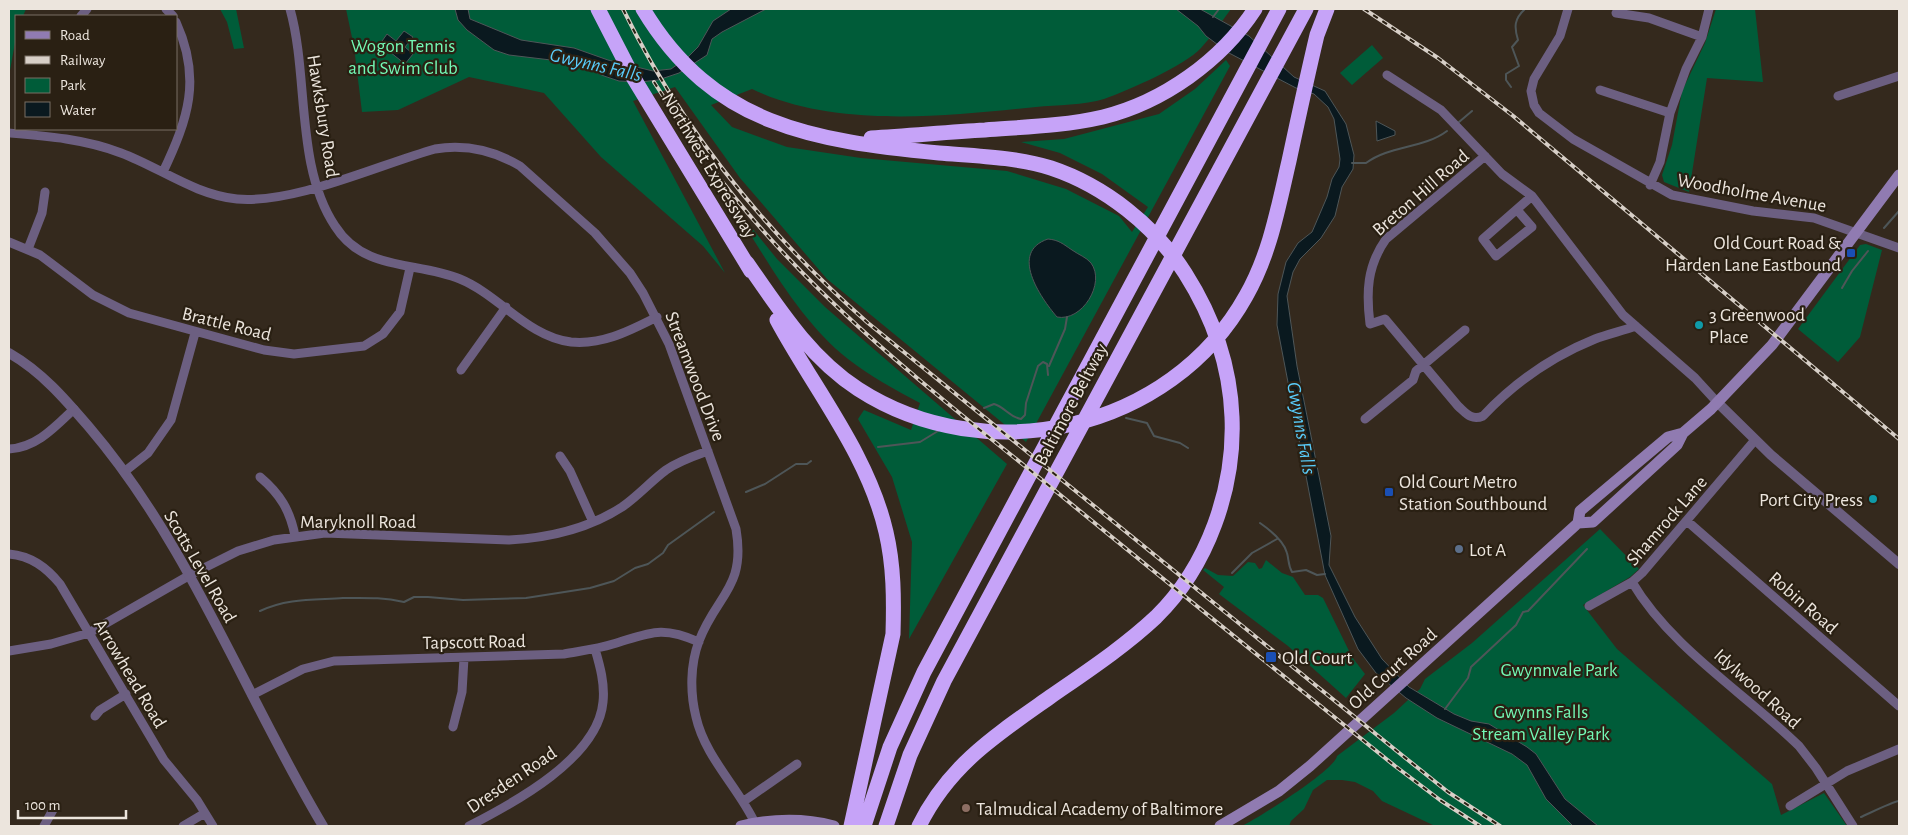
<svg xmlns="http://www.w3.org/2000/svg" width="1908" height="835" viewBox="0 0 1908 835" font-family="'Alegreya Sans',sans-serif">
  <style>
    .green { fill: #005c39 }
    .water { fill: #0a191f; stroke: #4e5658 }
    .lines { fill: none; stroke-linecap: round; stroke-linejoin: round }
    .stream { stroke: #4e5658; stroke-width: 2 }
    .minor { stroke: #6c5f81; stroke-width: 9 }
    .tertiary { stroke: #6c5f81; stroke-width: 10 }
    .secondary { stroke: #907bb1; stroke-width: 11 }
    .motorway { stroke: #c6a3f8; stroke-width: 15 }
    .rail-casing { stroke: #d7cfc7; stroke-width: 4 }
    .rail { stroke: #2a2013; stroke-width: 2; stroke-dasharray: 5.5; stroke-linecap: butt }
    .transit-dot { fill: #1a4fb4; stroke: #2a2013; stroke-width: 2 }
    .culture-dot { fill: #0f9aa8; stroke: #2a2013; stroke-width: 2 }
    .service-dot { fill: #5c6f8a; stroke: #2a2013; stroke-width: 2 }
    .education-dot { fill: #8d6e63; stroke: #2a2013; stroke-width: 2 }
    .labels { text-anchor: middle; stroke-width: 4.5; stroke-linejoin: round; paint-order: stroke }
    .park-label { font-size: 19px; fill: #73f9b5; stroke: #2a2013 }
    .street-label { font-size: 19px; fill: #ece5dd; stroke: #2a2013 }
    .poi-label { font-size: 19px; fill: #ece5dd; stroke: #2a2013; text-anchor: start }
    .water-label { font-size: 20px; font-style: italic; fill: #59cdfb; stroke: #2a2013 }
  </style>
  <rect width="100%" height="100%" fill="#34291d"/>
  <path class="green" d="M9,9H26L23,16H16V37L9,76Z
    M220,9H236L244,48L234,49L227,22Z
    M346,9H1231C1221,22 1212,36 1201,48C1186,65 1127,91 1104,99C1085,105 1056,105 1036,107C948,116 835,129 752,89L711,105L732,127L787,147L861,158L1007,171L1066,189L1119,216L1132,232L1148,207L1102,174L1060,153L1021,142L1064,139L1159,114L1195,89L1226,60L1230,66L1026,442L827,279L740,178L675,87L633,101L725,273L703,246L601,157L544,93L469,77L398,110L362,112L354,47Z
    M1716,9H1755L1763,82L1707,78L1689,192L1664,182L1662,175L1672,145L1682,91L1705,43Z
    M1372,45L1383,58L1352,85L1340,73Z
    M727,197L777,259L825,307L1007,464L909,639L912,542L892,477L858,419L864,410L911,430L920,403C895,390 870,376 848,359C797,319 762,251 727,197Z
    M1866,244L1882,250L1860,337L1838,362L1798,329L1860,245Z
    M1600,529L1639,569L1630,577L1583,605L1617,649L1772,784L1781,815L1824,793L1847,826H1435L1382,801L1373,791L1355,782L1342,780H1327L1313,790L1304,809L1291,821L1289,826H1242C1258,818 1335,770 1337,756L1394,713L1420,689L1425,679L1472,643Z
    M1266,560L1282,573L1293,577L1305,595H1318L1323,598L1352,657L1365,674L1346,698L1288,646L1219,594L1224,587L1203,570L1205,568L1218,575L1233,576L1248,562L1255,563L1259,569L1262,568Z"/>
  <path class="water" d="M455,9H468L470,19L521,40L574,48L608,60L653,71L671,69L688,57L698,47L713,21L731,9H766L722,32L712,39L707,55L679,73L658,80L640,82L619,81L604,76L576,63L509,55L494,50L467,30L458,20Z
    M1176,9H1200L1249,36L1294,77L1325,91L1346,124L1354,155L1353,169L1342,187L1335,216L1321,238L1300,259L1293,272L1287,296L1297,366L1331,536L1329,565L1355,617L1382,659L1409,687L1454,714L1471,721L1489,724L1527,747L1536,754L1565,799L1598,826H1573L1546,799L1527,765L1512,754L1437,718L1406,698L1376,673L1358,649L1325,575L1277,325L1278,294L1286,262L1298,243L1312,232L1327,197L1332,179L1339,167L1340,159L1334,119L1328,107L1314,94L1296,88L1229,53L1206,36L1198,26Z
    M404,31L413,37L405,47L413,54L405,64L380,44L387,34L396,41Z
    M1376,121L1395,131V135L1377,141Z
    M1048,239C1059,240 1063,244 1072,250C1079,255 1086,257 1091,263C1106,283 1082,322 1057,317C1040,297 1009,252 1048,239Z"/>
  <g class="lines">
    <path class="stream" d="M1213,17L1219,9
      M1511,87L1506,80V74L1519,66L1512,47L1518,40C1514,27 1514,19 1525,9
      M1459,122L1472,111
      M1352,163H1366C1390,145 1423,149 1447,131
      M1884,228L1899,211
      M1842,288L1852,271L1868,251
      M1049,366L1065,329L1067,317
      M984,408L994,404C1005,407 1009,417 1021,419L1025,415L1026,403L1038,366L1043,362L1047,364L1048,375
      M1126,418L1147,423L1154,436L1180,443L1188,448
      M878,447L920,442L938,431
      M746,492L765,484L796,464H807L811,461
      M1260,523C1270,530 1284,541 1287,553C1289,560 1288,565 1292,572L1306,570L1317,575L1325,574
      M1232,573L1252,553L1277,539
      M260,611C287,598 314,600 343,598C366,598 381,597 404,602L414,597H428L463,600L526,598L590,588L614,581L635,568L648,564L663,553L668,545L714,512
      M1445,709L1468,678L1471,667L1516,625L1523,612L1528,611L1587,549
      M1861,817C1870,813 1892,802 1899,801"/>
    <path class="minor" d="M166,9L173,16
      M290,9C309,76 295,166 335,226C364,272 416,261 460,279C499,295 528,337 571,342C603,345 629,331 657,317
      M1568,9L1560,36L1534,79L1531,91L1534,105L1539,113L1573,139L1672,195L1753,211L1814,218L1899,248
      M1616,13L1649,18L1702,37
      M81,16L87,9
      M1387,75L1441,110L1502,174L1532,196L1623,315L1695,378L1717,402
      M1600,90L1670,113
      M1838,96L1899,76
      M9,133C46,136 85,139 121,153C159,167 195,195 237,199C295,204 378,165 435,149C466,144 493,150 520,166L595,233L630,273L643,293L669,344L736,529C746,588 717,594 699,641C690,665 690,693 696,717C705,757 738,787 755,823
      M1485,156L1386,239C1367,266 1366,292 1370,324L1385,319L1458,406C1466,413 1471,421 1483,416C1514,383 1553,356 1595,339C1608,334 1622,331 1636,326
      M163,172C188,119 202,79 176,22
      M1650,185L1660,162L1670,113L1686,69L1702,37L1709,9
      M1518,211L1532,227L1496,256L1483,239L1532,196
      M9,242L40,255L93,295L129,313L264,350L294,354L364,346L383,334L400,312L410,268
      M28,249L42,213L45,192
      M461,370L506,307
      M1365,419L1413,380L1416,371L1465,330
      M9,449C36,448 55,427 74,409
      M560,456L570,471L593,522
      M124,472L148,453L171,420L195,333
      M260,477C280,494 290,510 295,536
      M1687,521L1899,706
      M9,554C31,556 46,567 60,584L164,760L197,800L213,826
      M1632,582C1671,648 1745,693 1799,746L1816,768L1853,826
      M1589,606L1632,582L1642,573L1755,440
      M9,651L51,644L89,633L190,575L238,551L274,540L325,533L509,540C548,538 588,529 622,507C638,496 651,481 666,470C679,461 694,456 708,451
      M252,695L303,669L334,661L564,654C580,651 597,649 613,644C650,633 661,625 699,642
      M95,716L100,710L126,694
      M453,727L462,692L464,658
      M744,801L797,764
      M1790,806L1847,771L1899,749
      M44,826L54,808
      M183,826L205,813
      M469,826C514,803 598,758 603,702C605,684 600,666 595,649"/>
    <path class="tertiary" d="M9,353C42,372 65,399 89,427C190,545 244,694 323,826
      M1717,402L1771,455L1899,564"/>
    <path class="secondary" d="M1578,523L1593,522L1677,445L1683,433L1711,409L1772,345L1899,175
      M741,826C771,819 804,818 834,826
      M1220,826L1279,791L1310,766L1578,523L1580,511L1668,437L1683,433"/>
    <path class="motorway" d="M598,9L633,77L751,271
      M643,9C713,126 814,141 939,153C976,156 1016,157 1051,168C1105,186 1155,226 1185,273C1213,317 1230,365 1232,417C1235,488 1208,566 1156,617C1124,647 1086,672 1050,697C996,735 949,765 919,826
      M871,138C909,136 947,132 985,130C1024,127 1064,126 1103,117C1163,102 1221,61 1255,9
      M747,263C779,309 810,358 858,389C986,472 1171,431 1246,296C1270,254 1278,208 1289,161C1298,119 1307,77 1317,35L1327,9
      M777,320C814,389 868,454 886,532C894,566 894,600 893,634L851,826
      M864,826L890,747L924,672L1279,9
      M886,826L910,755L944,681L1306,9"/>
    <defs>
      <path id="rail" d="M623,9C682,130 767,234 868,323L1403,756L1448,792L1500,826
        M1364,9L1438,58L1512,115L1899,439
        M654,82L685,130
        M711,167C801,288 919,381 1036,475C1155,573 1275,669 1395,766L1440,800L1480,826"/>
    </defs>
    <use href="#rail" class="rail-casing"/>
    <use href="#rail" class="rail"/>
  </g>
  <g class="transit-dot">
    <rect x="1846" y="248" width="10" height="10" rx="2.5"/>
    <rect x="1384" y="487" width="10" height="10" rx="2.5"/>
    <rect x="1265" y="651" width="12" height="12" rx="2.5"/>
  </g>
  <g class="culture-dot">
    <circle cx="1699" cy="325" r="5"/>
    <circle cx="1873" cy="499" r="5"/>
  </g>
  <circle class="service-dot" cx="1459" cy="549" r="5"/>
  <circle class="education-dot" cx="966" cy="808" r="5"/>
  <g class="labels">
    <g class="park-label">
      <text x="403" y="52">Wogon Tennis<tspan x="403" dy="22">and Swim Club</tspan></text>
      <text x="1559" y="676">Gwynnvale Park</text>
      <text x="1541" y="718">Gwynns Falls<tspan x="1541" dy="22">Stream Valley Park</tspan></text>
    </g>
    <g class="street-label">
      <text transform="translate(324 116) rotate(81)" y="7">Hawksbury Road</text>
      <text transform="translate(710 165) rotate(59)" y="7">Northwest Expressway</text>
      <text transform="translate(1420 192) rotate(-41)" y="7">Breton Hill Road</text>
      <text transform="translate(1752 192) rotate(10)" y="7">Woodholme Avenue</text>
      <text transform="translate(227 323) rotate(14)" y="7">Brattle Road</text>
      <text transform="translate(696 376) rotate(69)" y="7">Streamwood Drive</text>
      <text transform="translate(1070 404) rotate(-62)" y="7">Baltimore Beltway</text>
      <text transform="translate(1666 520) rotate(-49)" y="7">Shamrock Lane</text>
      <text x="358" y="528">Maryknoll Road</text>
      <text transform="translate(201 566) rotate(60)" y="7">Scotts Level Road</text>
      <text transform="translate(1804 602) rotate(41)" y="7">Robin Road</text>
      <text transform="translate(474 641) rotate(-1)" y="7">Tapscott Road</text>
      <text transform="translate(1392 668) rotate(-42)" y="7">Old Court Road</text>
      <text transform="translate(131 673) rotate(59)" y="7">Arrowhead Road</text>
      <text transform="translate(1758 688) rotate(42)" y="7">Idylwood Road</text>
      <text transform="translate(511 779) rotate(-34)" y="7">Dresden Road</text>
    </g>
    <g class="poi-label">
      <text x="1841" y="249" text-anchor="end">Old Court Road &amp;<tspan x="1841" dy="22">Harden Lane Eastbound</tspan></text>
      <text x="1709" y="321">3 Greenwood<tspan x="1709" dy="22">Place</tspan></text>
      <text x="1399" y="488">Old Court Metro<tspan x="1399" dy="22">Station Southbound</tspan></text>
      <text x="1863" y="506" text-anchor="end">Port City Press</text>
      <text x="1469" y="556">Lot A</text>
      <text x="1282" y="664">Old Court</text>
      <text x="976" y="815">Talmudical Academy of Baltimore</text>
    </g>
    <g class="water-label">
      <text transform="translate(596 64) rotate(13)" y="7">Gwynns Falls</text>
      <text transform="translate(1302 428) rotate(80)" y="7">Gwynns Falls</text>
    </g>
  </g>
  <rect width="1908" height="835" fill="none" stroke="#ece5dd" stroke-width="20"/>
  <rect x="15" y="15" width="162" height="115" fill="#2a2013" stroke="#786f64"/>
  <rect x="25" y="31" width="25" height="8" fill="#907bb1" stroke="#786f64"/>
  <text x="60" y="40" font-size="15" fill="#ece5dd">Road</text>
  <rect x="25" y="56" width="25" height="8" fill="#d7cfc7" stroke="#786f64"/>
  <text x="60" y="65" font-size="15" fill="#ece5dd">Railway</text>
  <rect x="25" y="78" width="25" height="15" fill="#005c39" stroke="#786f64"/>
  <text x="60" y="90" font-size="15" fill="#ece5dd">Park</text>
  <rect x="25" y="102" width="25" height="15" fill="#0a191f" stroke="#786f64"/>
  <text x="60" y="115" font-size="15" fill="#ece5dd">Water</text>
  <path d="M18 810v8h108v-8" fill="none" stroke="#ece5dd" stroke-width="2.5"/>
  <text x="25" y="810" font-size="15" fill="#ece5dd" stroke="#2a2013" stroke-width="4" paint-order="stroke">100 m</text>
</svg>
